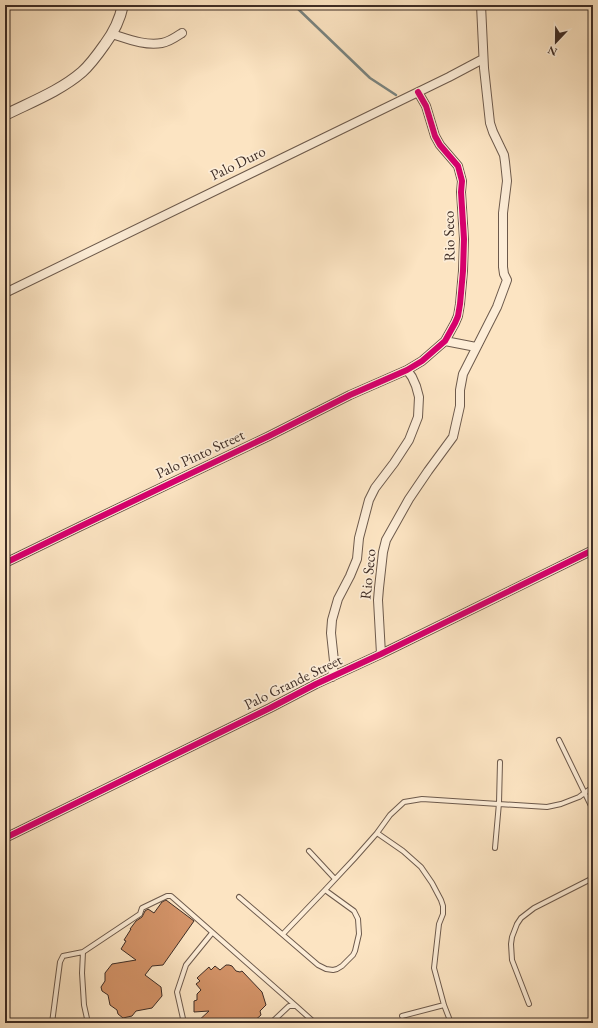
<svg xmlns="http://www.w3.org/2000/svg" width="598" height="1028" viewBox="0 0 598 1028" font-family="'EB Garamond',serif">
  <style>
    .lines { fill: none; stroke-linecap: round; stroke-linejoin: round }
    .stream { stroke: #79837f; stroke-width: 2.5 }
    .building { fill: #d39368; stroke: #3d2c25 }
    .service-casing { stroke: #6d5a4c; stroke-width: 6 }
    .minor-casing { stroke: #6d5a4c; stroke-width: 10 }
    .tertiary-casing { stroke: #6d5a4c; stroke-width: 12 }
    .service { stroke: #fdedd7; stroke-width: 4 }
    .minor { stroke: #fdedd7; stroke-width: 8 }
    .tertiary { stroke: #fdedd7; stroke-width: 10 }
    .cycleway-casing { stroke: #fdedd7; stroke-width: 8 }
    .cycleway { stroke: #d6006c; stroke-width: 6 }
    .labels { text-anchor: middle; stroke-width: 3.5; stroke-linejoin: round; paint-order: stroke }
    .street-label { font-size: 15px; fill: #3d2c25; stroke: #fdedd7 }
  </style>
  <rect width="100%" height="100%" fill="#fce4c2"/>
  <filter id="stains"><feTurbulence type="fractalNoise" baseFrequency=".005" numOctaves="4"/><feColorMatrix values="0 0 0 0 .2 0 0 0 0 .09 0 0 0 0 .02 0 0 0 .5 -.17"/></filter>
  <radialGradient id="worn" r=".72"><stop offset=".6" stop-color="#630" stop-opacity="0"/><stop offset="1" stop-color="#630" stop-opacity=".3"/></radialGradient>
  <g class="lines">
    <path class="stream" d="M294,5L370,78L396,95"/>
  </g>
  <path class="building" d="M166,900L194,921L163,965L152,966L145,975L161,987L162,996L152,1008L136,1011L132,1016L123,1018L118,1014L117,1010L110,1005L108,995L102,991L101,987L105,981V973L112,964L136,960L121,949L126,941L124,940L131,929H130L136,921L142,917L145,911L148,909L154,913L162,902Z
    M226,965H229L232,966L236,971L240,972L242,971L262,992L266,1005L260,1011L261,1015L252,1023H196L209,1011L194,1012V1001L197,1000V994L201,990L196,984L200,981L197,978L209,967L211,970L215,966L220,970Z"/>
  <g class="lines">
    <defs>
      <path id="service" d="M559,740L593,810
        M377,833L403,851L421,867L432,883L441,900L443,906V914L439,924L434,968L444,1005L451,1023
        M495,848L499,803L500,762
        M309,851L335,879
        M239,897L318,965L326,969L333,970L337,969L342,966L353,955L355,951L359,934L358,919L354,911L325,890
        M283,934L325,890L354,859L377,833L390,815L404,802L422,799L547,807L561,804L579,797L593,787
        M529,1004L512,960L511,944L512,937L517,924L521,918L534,908L593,878
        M402,1016L444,1005
        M52,1023L60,962L63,956L83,952
        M88,1023L84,1005L82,973L83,952L140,914L142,908L167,896H171L187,910L296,1006
        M135,1023L137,1022L153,1023
        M184,1023L177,992L186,965L212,933
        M271,1023L289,1006H296L315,1023"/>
      <path id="minor" d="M112,34C128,39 145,46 162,43C169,42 176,37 182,33
        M5,293L449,77L483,59
        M445,341L476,347
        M5,563L79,527L269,436L350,395L407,370L422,361L445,341L455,323L458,316L460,304L463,271L464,239L461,192L462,181L458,166L440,145L435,136L426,106L418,92
        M381,654L378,600L379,588L383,552L386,540L409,499L428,471L453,437L460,406V390L463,374L497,307L507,280L504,274L503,267V213L507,181L505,162L504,155L493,132L490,123L484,68L481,5
        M332,677L334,661L331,633L332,620L338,599L350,576L357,559L359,538L369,500L375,488L394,463L409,440L418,417L419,397L416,386L412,377L407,370
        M5,838L270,708L316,684L381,654L593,550"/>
      <path id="tertiary" d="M5,115C31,102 60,91 82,72C91,64 98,54 105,44C114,32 120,19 123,5"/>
    </defs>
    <use href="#service" class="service-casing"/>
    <use href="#minor" class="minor-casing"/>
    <use href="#tertiary" class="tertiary-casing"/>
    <use href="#service" class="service"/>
    <use href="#minor" class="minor"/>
    <use href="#tertiary" class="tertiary"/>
    <defs>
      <path id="cycleway" d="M5,563L79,527L269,436L350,395L407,370L422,361L445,341L455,323L458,316L460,304L463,271L464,239L461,192L462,181L458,166L440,145L435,136L426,106L418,92
        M5,838L270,708L316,684L381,654L593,550"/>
    </defs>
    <use href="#cycleway" class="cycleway-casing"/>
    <use href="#cycleway" class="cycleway"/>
  </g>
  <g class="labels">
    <g class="street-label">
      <text transform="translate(238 163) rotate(-26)" y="5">Palo Duro</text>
      <text transform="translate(449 236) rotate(-91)" y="5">Rio Seco</text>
      <text transform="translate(200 454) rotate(-25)" y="5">Palo Pinto Street</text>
      <text transform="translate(368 574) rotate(-84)" y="5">Rio Seco</text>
      <text transform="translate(293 682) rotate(-26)" y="5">Palo Grande Street</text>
    </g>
  </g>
  <rect width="598" height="1028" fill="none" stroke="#fce4c2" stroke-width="20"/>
  <rect x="6" y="6" width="586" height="1016" fill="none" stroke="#3d2c25" stroke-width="2"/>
  <rect x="10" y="10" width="578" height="1008" fill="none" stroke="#3d2c25"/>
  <g transform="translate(556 42) rotate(202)" stroke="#fdedd7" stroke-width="3" paint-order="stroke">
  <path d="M0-3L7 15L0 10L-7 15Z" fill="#3d2c25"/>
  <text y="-6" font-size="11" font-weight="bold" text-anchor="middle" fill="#3d2c25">N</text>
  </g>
  <rect width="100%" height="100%" filter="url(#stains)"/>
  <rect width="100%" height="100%" fill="url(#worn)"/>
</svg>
